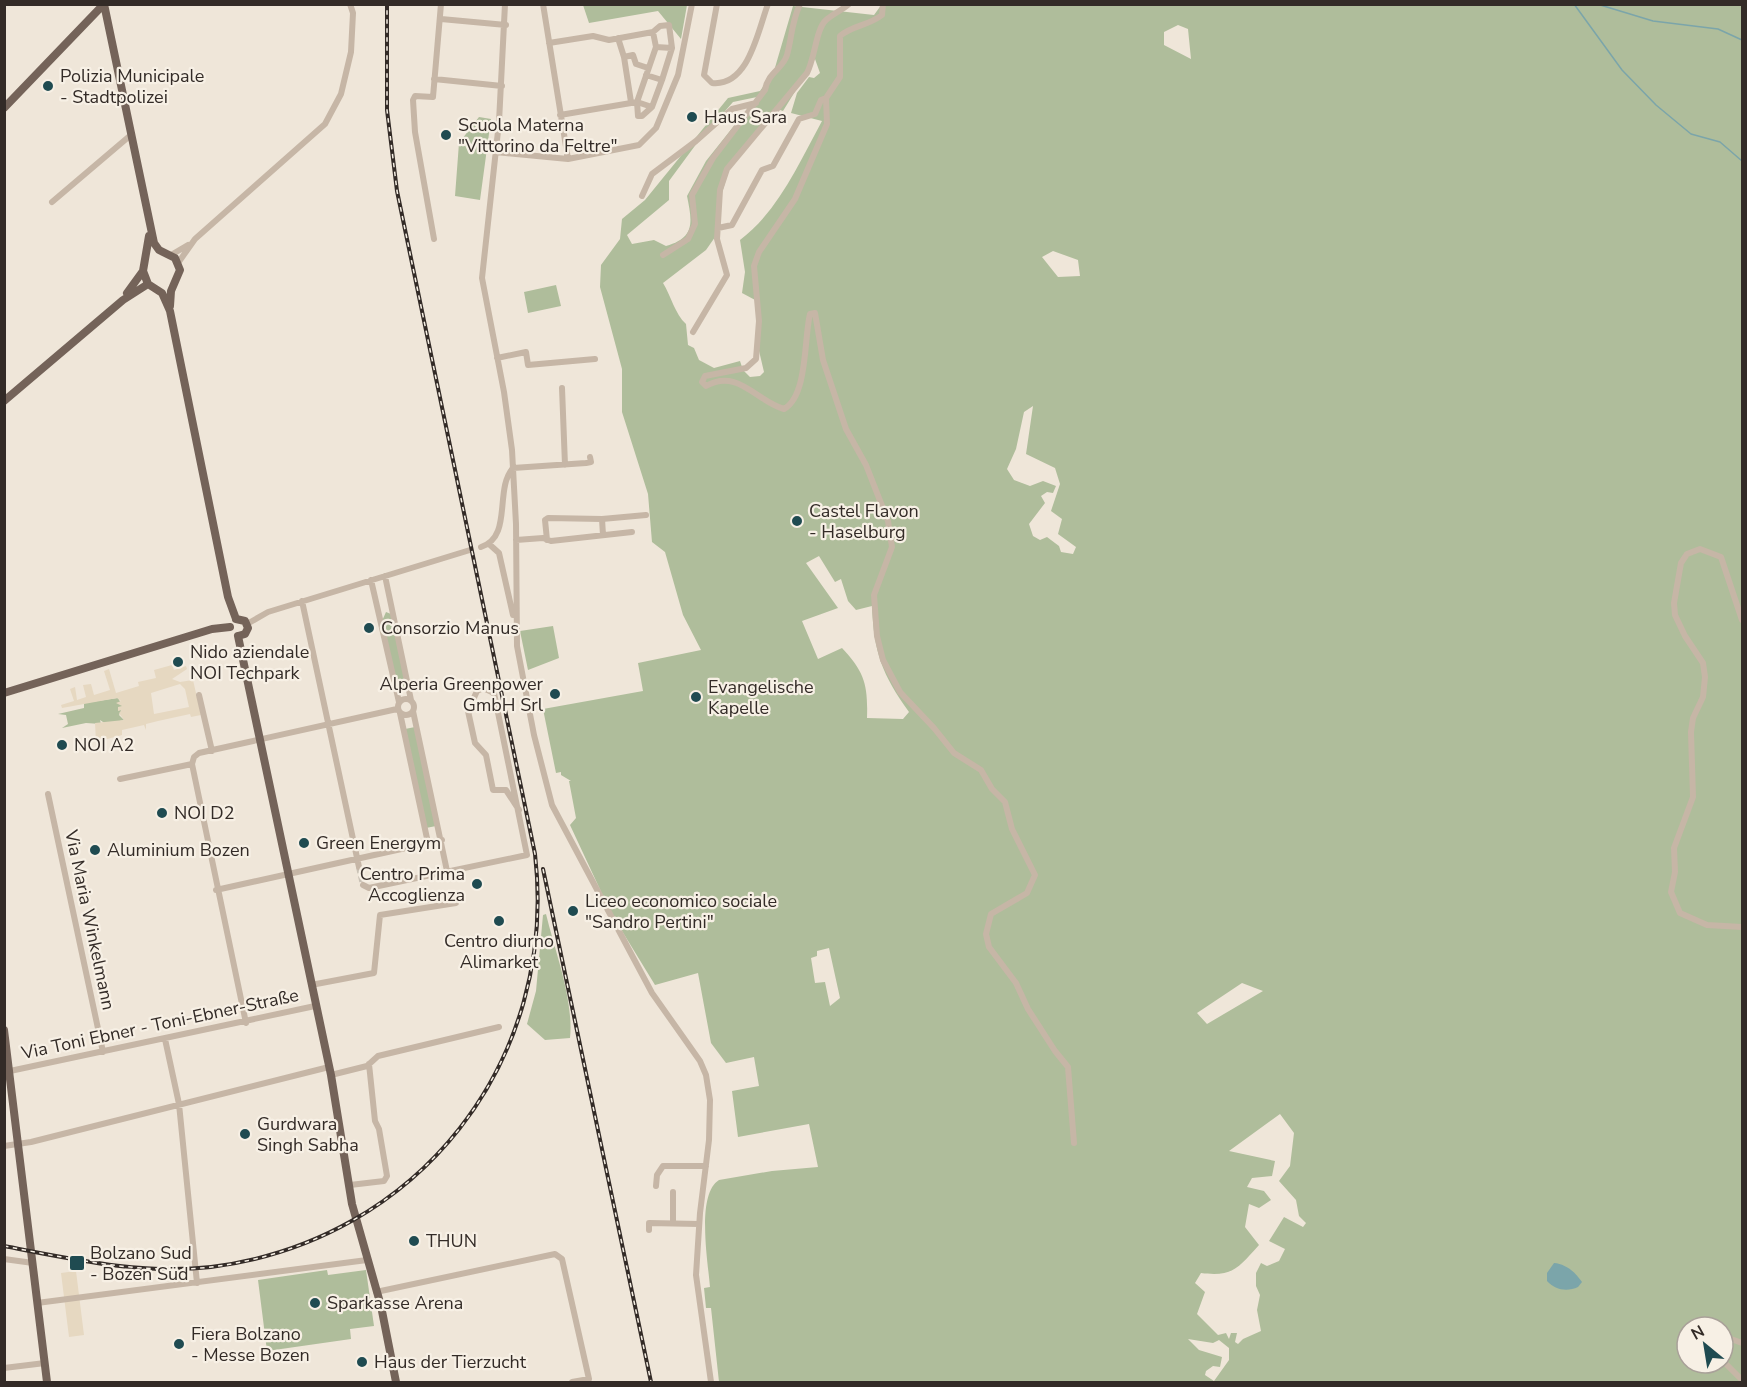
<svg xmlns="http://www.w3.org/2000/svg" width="1747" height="1387" viewBox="0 0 1747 1387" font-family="'Nunito Sans',sans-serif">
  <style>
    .green { fill: #afbd9b; fill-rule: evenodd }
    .plaza { fill: #e6d8c1; fill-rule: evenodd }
    .water { fill: #7ba5aa }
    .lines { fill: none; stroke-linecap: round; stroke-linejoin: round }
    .stream { stroke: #7ba5aa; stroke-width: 1.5 }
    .minor-tunnel { stroke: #c9c1b5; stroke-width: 6; stroke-dasharray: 6 3; stroke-linecap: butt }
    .minor { stroke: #c6b6a6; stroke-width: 6 }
    .major { stroke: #746359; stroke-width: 8 }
    .rail-casing { stroke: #332b27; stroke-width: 4 }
    .rail { stroke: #f7f0e5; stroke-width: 1.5; stroke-dasharray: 4.5; stroke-linecap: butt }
    .poi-dot { fill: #1f4b51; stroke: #f7f0e5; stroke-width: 2 }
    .labels { text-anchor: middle; stroke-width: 4.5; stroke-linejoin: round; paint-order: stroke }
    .poi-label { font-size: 18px; fill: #332b27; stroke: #f7f0e5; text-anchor: start }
    .street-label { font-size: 18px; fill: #332b27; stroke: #f7f0e5 }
  </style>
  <rect width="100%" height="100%" fill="#efe6d9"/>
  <path class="green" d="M882,4L1742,5V1382H719L711,1308H706L704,1288L710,1287C708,1262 696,1194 719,1180L772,1171L818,1167L809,1124L738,1137L732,1091L759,1086L754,1057L726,1063L711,1043L698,973L655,985L611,913L570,825L576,818L569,781H571L561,775V772L556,773L543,709L643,691L638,663L701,650L683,615L665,552L652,542L648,494L622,412V369L600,287L601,265L620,239L622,219L645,200L728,98L760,91L774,71L793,6L874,15ZM1178,25L1188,29L1191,59L1164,45V32ZM815,59L820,73L814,78L809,77L797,93L791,113L822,121C800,161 778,212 740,240L745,272L742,293L757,301L756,338L764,372L760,376L750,377L743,370L740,361L714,368L699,360L694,348L688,345L686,324C675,314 671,296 663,283L706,250L720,230V199L729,170L777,109L783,111ZM757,97L706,161L687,196C692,221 696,238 666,246L654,240L632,244L627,235L669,200V181L697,143L733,102ZM1053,251L1078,260L1080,276L1058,277L1042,257ZM1033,406L1026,454L1055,468L1060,484L1051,511L1062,519L1058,534L1076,547L1073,554L1061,552L1059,546L1047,537L1040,540L1033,536L1029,524L1045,503L1041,496L1047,492L1053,493L1056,486L1043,481L1030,486L1014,480L1007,469L1016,449L1024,412ZM819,556L835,582L841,579L848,601L856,610L872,606C874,653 882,674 909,712L903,719L867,718C868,686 865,672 842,648L818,659L802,621L838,608L806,563ZM829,948L840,998L830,1006L825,982L815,983L811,958L817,956V951ZM1242,983L1263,991L1207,1024L1197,1013ZM1280,1114L1294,1133L1290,1166L1279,1181L1296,1200L1299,1216L1306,1223L1303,1227L1284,1217L1269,1241L1285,1249L1279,1261L1267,1266L1261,1263L1256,1273V1286L1260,1295L1257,1310L1261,1331L1243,1339L1238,1344L1235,1342L1237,1333H1231L1229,1339L1226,1333L1218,1335L1197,1314L1205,1292L1195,1283L1201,1273C1233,1277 1238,1268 1259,1245L1245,1227L1249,1204L1259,1208L1271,1200L1264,1191L1247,1187L1252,1178L1272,1176L1275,1161L1229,1151ZM1687,1327H1723V1363H1687ZM1188,1339L1213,1343L1219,1340L1229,1348V1360L1214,1381L1205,1375L1206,1371L1213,1366L1220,1367L1222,1357L1199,1350Z
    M583,5H687L681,39L658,11L589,23Z
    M479,117L491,119L480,200L455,196L459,143Z
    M556,285L561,306L528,313L524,292Z
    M386,612L391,614L407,687L397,689L382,621Z
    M553,626L559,658L528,670L520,631Z
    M118,698L123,707L119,715L124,720L106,724L100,720L101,724L86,723L62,728L68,724L66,715L58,714L84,708V703Z
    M415,727L436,826L426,828L405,729Z
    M546,914C555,951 574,1001 570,1038L545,1040L527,1024L536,991L543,915Z
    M327,1270L328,1275L366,1270L374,1326L350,1329L351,1339L267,1351L258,1280Z"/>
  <path class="plaza" d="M172,665L174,670L186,666L187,669L172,679L180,682L193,680L201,715L191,717L190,714L158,721L146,724V730L144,725L122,730V735L96,742L95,723L124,720L119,713L122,710L118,711V707L122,706L116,703L121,701L117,698L62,708L61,705L74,701L70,689L75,687L77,700L86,697L83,685L91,684L94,695L110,690L104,671L109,669L116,693L139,686L138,682L156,678L154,670ZM180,684L185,689L189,707L154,714L151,693Z
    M76,1271L84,1335L69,1337L61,1273Z"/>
  <path class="water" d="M1554,1263C1566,1264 1575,1272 1582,1282L1578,1287C1567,1292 1555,1290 1547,1281V1273Z"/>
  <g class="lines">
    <path class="stream" d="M1574,4L1622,70L1656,105L1691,134L1720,142L1742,161
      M1597,4L1653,21L1718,29L1742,40"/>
    <path class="minor-tunnel" d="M359,867L363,885"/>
    <path class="minor" d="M505,4L499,122L482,278L504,392L512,450L516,524L517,646L534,735L552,805L652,993L700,1061L706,1075L710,1100L709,1140L700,1213L696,1275L711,1382
      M543,4L568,159
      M717,4L704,75L712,83C749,87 758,30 768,4
      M883,4L882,15C868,26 853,25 840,36V77L826,98L827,124L795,199L759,252L754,266L759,321L756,359L746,368L705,376L702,382L706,386C738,368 756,401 784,409C808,396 804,337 810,314L815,313L823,360L846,429L866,465L888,521L892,547L874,595L877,636L883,660L900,692L934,728L954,753L981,770L992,789L1005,802L1012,829L1035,875L1027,893L991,914L986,934L989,947L1016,983L1028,1009L1055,1051L1068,1067L1074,1143
      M441,19L506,25
      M653,32L660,26L669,25L672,48
      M618,38L624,57L633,55L636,64L648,68
      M549,43L593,36L609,40L653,32L656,47L637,102L560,115
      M656,47L672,48L662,80
      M624,57L631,102
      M646,75L662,80L652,107
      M434,79L502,86
      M637,102L652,107L642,116H638Z
      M496,152L568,159L639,145L656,128L678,75L692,4
      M642,196L652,174L696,141L732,109L756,103
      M52,202L132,134
      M718,228L732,225L762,170L773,166L799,119L815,114L821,100L826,98
      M434,239L415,132L413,100L415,96L433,97L441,4
      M171,255L188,245
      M663,255L688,239L695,224L692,195L713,158L765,90C768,72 783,69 787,55C792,37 791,24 800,4
      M178,263L195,239L325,124L341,94L351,52L353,13L350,4
      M693,332L727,275L717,239L720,190L727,169L807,73C815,58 816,29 826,20C833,14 842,10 849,4
      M497,358L526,352L528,365L595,359
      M562,388L565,465
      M602,519L646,515
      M516,540L543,538L551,541L632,532
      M547,540L545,520L548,518L602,519L603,535
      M489,544L499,553L513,615
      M481,547C513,537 494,489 513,468L586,463L591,462L590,457
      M385,576L411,700
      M371,580L399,702
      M302,601L359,867
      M1742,620L1721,557L1700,549L1687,554L1681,563L1674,603L1675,615L1685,636L1703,663L1705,677L1703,697L1693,718L1691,732L1693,797L1674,848L1675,872L1671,892L1680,913L1707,925L1742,927
      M247,624L268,612L470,550
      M199,695L212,751
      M398 707a8 8 0 1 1 16 0a8 8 0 1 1-16 0Z
      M413,711L447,871
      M400,713L428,843
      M192,764L246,1023
      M120,779L192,764L194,757L199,753L397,709
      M48,794L103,1052
      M363,885L369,888L527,855L494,693L483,688L477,691L468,711L475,743L486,755L493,790H506L519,810
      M216,890L442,840
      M311,985L374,973L380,915L456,903
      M165,1039L179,1104L197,1283
      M10,1071L315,1006
      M331,1075L367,1066L378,1056L499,1027
      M4,1146L31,1142L329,1067
      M350,1185L384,1181L387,1176L379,1129L375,1121L369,1064
      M656,1186L657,1175L663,1166H706
      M673,1223V1192
      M649,1230V1223L699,1224
      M4,1259L33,1263
      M376,1292L555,1254L562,1259L589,1379L572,1382
      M37,1303L367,1260
      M1723,1336L1742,1343
      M1723,1361L1742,1380
      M4,1368L45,1363"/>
    <path class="major" d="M104,4L154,243L159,250L175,258L180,270L171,291L170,306
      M4,108L104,4
      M143,271L148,284L162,293L170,311L228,597L236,619
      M127,293L143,271L149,236
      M4,401L123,300L148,284
      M236,619L245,621L248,628L245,634L238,636
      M238,636L331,1075L352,1204L381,1306L396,1382
      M4,693L212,629L230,627
      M4,1030L47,1382"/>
    <defs>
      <path id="rail" d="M543,869L651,1382
        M4,1246C72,1259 142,1275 211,1267C418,1241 559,1061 535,854L397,191L387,110V4"/>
    </defs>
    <use href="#rail" class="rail-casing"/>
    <use href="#rail" class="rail"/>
  </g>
  <g class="poi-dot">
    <circle cx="48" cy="86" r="6"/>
    <circle cx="692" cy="117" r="6"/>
    <circle cx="446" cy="135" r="6"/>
    <circle cx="797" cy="521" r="6"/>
    <circle cx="369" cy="628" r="6"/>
    <circle cx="178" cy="662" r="6"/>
    <circle cx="555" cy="694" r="6"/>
    <circle cx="696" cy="697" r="6"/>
    <circle cx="62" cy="745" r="6"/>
    <circle cx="162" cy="813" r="6"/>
    <circle cx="304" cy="843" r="6"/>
    <circle cx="95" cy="850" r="6"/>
    <circle cx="477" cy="884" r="6"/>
    <circle cx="573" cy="911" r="6"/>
    <circle cx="499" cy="921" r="6"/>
    <circle cx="245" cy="1134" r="6"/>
    <circle cx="414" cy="1241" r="6"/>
    <rect x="69" y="1255" width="16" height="16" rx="3"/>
    <circle cx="315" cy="1303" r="6"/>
    <circle cx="179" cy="1344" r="6"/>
    <circle cx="362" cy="1362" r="6"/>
  </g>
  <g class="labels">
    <g class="poi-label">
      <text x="60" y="82">Polizia Municipale<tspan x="60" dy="21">- Stadtpolizei</tspan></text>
      <text x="704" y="123">Haus Sara</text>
      <text x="458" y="131">Scuola Materna<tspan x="458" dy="21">"Vittorino da Feltre"</tspan></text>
      <text x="809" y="517">Castel Flavon<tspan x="809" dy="21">- Haselburg</tspan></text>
      <text x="381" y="634">Consorzio Manus</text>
      <text x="190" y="658">Nido aziendale<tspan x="190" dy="21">NOI Techpark</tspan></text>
      <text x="543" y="690" text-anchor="end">Alperia Greenpower<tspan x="543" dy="21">GmbH Srl</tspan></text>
      <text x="708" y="693">Evangelische<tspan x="708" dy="21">Kapelle</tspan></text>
      <text x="74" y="751">NOI A2</text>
      <text x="174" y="819">NOI D2</text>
      <text x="316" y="849">Green Energym</text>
      <text x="107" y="856">Aluminium Bozen</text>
      <text x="465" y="880" text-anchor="end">Centro Prima<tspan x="465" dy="21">Accoglienza</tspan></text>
      <text x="585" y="907">Liceo economico sociale<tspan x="585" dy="21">"Sandro Pertini"</tspan></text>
      <text x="499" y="947" text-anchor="middle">Centro diurno<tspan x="499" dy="21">Alimarket</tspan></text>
      <text x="257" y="1130">Gurdwara<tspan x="257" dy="21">Singh Sabha</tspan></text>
      <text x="426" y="1247">THUN</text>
      <text x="90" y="1259">Bolzano Sud<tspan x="90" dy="21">- Bozen Süd</tspan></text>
      <text x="327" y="1309">Sparkasse Arena</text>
      <text x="191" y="1340">Fiera Bolzano<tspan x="191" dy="21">- Messe Bozen</tspan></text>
      <text x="374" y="1368">Haus der Tierzucht</text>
    </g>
    <g class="street-label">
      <text transform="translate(90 920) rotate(78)" y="6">Via Maria Winkelmann</text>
      <text transform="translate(160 1024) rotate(-12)" y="6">Via Toni Ebner - Toni-Ebner-Straße</text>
    </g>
  </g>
  <rect width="1747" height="1387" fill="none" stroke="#332b27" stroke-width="12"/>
  <g transform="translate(1705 1345) rotate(330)"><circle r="28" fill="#f7f0e5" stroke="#a9a199" stroke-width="1.5"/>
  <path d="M0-4.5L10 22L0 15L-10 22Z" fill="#1f4b51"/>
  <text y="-9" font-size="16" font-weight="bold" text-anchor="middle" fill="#332b27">N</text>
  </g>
</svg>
